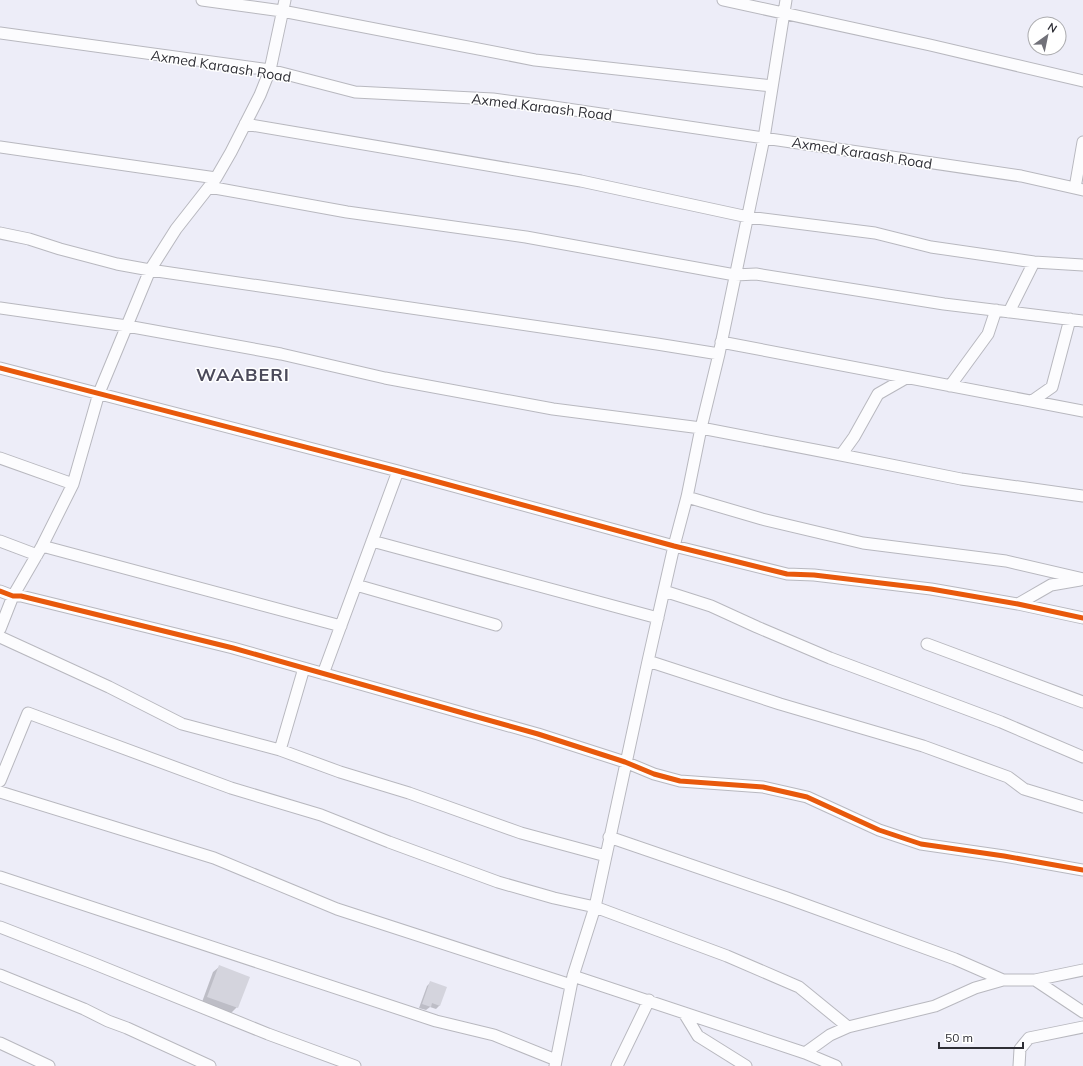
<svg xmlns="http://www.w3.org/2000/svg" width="1083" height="1066" viewBox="0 0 1083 1066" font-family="Mulish,sans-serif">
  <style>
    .shadow { fill: #0003 }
    .building { fill: #d4d4dd }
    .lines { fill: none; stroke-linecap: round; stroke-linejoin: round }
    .minor-casing { stroke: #b8b8bf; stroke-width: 13 }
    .minor { stroke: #fcfcfe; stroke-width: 11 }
    .cycleway-casing { stroke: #fff; stroke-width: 8 }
    .cycleway { stroke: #e8590c; stroke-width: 5 }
    .labels { text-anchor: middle; stroke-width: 3; stroke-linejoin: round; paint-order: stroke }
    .street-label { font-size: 14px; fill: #2e2e35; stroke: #fff }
    .district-label { font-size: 18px; font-weight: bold; letter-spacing: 1px; fill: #4b4a5a; stroke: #fff }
  </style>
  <rect width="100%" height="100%" fill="#ededf8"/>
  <path class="shadow" d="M219,967L237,1007L231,1013L202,1002L213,972Z
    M431,982L440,1005L436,1009L430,1007L426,1010L419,1008L427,986Z"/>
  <path class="building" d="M219,965L250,977L238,1008L207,997Z
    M430,981L447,987L440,1006L432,1003L431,1007L422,1004Z"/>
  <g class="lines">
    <defs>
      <path id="minor" d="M202,0L282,11L535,60L772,86
        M723,0L930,45L1083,81
        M0,33L270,70L355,92L493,99L547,106L1021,176L1083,190
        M245,124L581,181L748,217L875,233L931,247L1034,262L1083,265
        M0,147L216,178
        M209,187L347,212L526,237L735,275L756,274L944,304L1083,321
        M1075,188L1083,142
        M0,233L29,239L60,249L117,264L150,270L657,344L719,354
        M0,308L127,326L281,354L385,378L553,409L701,428L841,455L961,479L1083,496
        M1009,312L1034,262
        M721,342L1083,411
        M0,368L398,471L674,546L787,574L814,575L931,589L1018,604L1083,618
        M950,386L988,334L996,310
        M1032,401L1052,387L1070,319
        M841,455L854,437L878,394L906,378
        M0,458L73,484
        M687,497L762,519L863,543L1006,561L1083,579
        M0,541L37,555
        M372,541L658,618
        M42,546L341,626
        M356,585L496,625
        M0,591L13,596H21L233,648L470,715L538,734L625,762L654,774L680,781L763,787L807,797L879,830L921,844L1004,856L1083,870
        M664,591L711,606L757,627L830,658L1001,722L1083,757
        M1018,604L1051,585L1080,580
        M0,629L13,596L42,546L73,484L99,393L150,270L176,229L216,178L231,152L260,95L270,70L285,0
        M0,637L109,687L182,724L280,750L304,668
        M927,644L1083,702
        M648,661L780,704L923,746L1008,777L1024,789L1083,807
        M323,674L398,471
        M280,750L340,772L409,793L521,833L606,856
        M0,781L28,713L231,788L321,815L389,842L498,882L554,898L595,907L727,956L799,987L848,1027
        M0,792L214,858L337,909L571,985
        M609,837L787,898L955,959L1003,980
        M0,877L436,1021L494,1035L556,1060
        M0,927L90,962L268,1034L355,1066
        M0,975L84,1009L108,1021L127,1028L210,1066
        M573,976L805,1053L836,1066
        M1035,980L1083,1012
        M684,1013L698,1036L746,1066
        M0,1043L49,1066
        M805,1053L830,1035L848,1027L935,1006L975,988L1003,980H1035L1083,970
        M555,1066L573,976L595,907L648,661L674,546L687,497L701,428L719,354L764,138L786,0
        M617,1066L649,1000
        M1019,1066L1020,1049L1029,1038L1083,1027"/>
    </defs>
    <use href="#minor" class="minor-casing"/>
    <use href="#minor" class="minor"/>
    <defs>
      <path id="cycleway" d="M0,368L398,471L674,546L787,574L814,575L931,589L1018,604L1083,618
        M0,591L13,596H21L233,648L470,715L538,734L625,762L654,774L680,781L763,787L807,797L879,830L921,844L1004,856L1083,870"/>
    </defs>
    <use href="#cycleway" class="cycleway-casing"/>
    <use href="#cycleway" class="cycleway"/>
  </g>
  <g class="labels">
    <g class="street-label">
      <text transform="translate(221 66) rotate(9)" y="5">Axmed Karaash Road</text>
      <text transform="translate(542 107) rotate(7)" y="5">Axmed Karaash Road</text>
      <text transform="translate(862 153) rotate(9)" y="5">Axmed Karaash Road</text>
    </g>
    <g class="district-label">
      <text x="243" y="381">WAABERI</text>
    </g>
  </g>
  <g transform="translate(1047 36) rotate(33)"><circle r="19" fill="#ffffff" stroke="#ababae"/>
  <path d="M0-3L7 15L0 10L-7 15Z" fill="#717179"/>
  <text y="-6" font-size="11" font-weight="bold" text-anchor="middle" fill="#2e2e35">N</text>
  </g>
  <path d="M939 1042v6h84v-6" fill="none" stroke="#2e2e35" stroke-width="2"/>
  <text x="945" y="1042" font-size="12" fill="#2e2e35" stroke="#ffffff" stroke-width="3" paint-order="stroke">50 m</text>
</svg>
